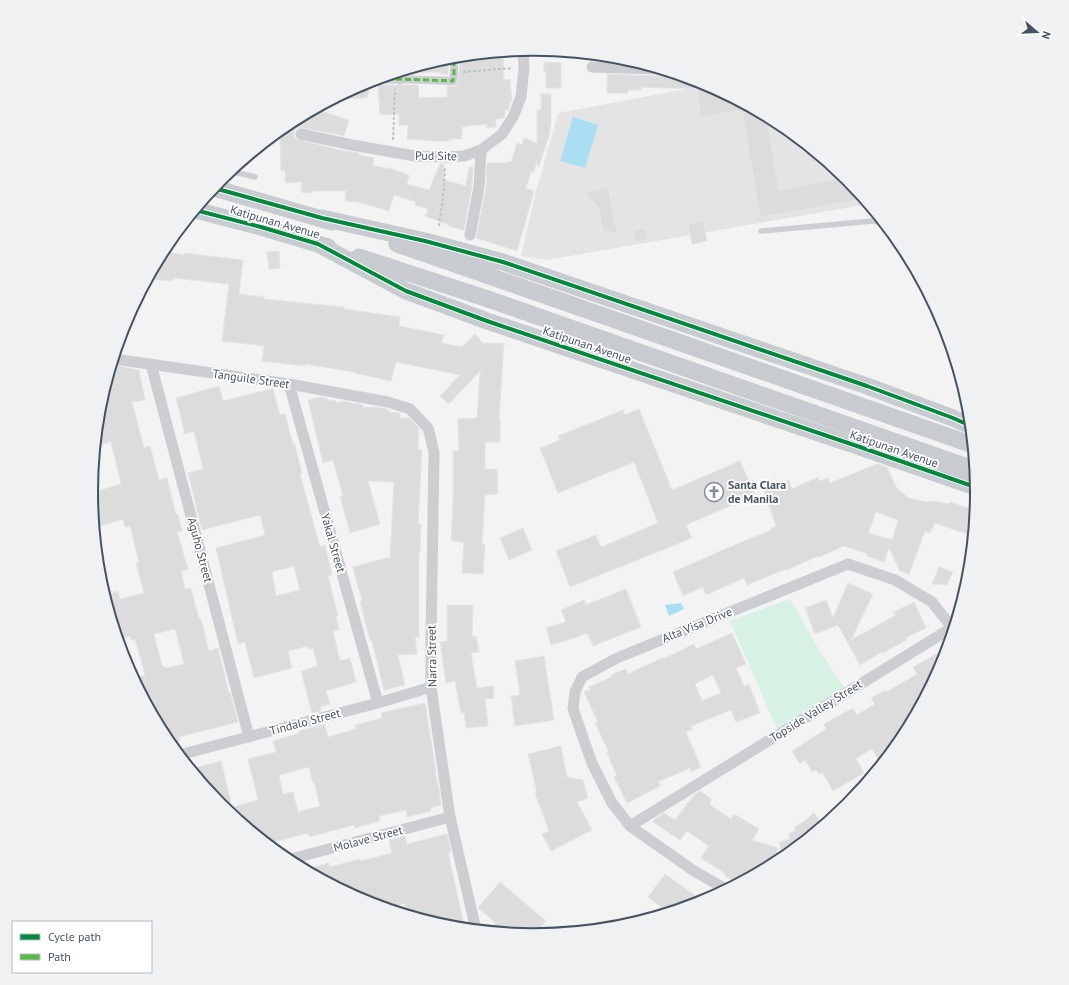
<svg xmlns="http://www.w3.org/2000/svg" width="1069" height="985" viewBox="0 0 1069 985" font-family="'PT Sans',sans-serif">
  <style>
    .education { fill: #e4e4e5 }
    .green { fill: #d7f2e4 }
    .water { fill: #aadef2 }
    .building { fill: #dcdcdd; stroke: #e4e5e6; fill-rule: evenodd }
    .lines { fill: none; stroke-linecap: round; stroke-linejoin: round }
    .path { stroke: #bac6c3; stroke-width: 2; stroke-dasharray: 3 2; stroke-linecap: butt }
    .service { stroke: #ccced2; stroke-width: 5.5 }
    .pedestrian { stroke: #ccced2; stroke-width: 8 }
    .minor { stroke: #ccced2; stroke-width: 11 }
    .primary { stroke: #c8ccd0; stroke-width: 17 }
    .primary-bridge { stroke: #c8ccd0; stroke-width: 17 }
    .quiet { stroke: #58b947; stroke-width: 3; stroke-dasharray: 6 3; stroke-linecap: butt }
    .cycleway-casing { stroke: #fff; stroke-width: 6 }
    .cycleway { stroke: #00873e; stroke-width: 4 }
    .labels { text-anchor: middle; stroke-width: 3.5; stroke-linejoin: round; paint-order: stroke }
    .street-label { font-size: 12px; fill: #485361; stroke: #fff }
    .poi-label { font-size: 12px; font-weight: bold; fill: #485361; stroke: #fff; text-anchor: start }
    .rim { fill: none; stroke: #485361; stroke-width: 2 }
  </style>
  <rect width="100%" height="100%" fill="#f3f3f3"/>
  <path class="education" d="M708,85L781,124L848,179L869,204L547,260L521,256L535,195L558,113Z"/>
  <path class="green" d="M790,599L818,648L845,689L777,729L730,621Z"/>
  <path class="water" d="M573,117L598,125L585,168L560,161Z
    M681,603L684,609L669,616L665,605Z"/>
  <path class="building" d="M488,54L489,56L503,55L504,80L510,79L512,101H510V105L508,110H505V116L504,118L496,119V127L487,128V124L465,126V127H462V139H449V141H432L407,139L408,125H399V114L380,115L378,85H418L419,98L447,97V86H455L458,82L460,58H472V55Z
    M607,56L621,58L633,61L607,60Z
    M448,57V75H447V74H440V72L417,73V74H407V70Z
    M544,62L561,63V88H546V72H544Z
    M607,74L658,76L661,75H679L704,83L766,116L779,190L834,180L832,166L848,179L864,199L760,217L742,110L701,117L697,89L641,87V90H628V93H607Z
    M368,82L369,89L367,98L334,99Z
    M541,94H551V122L549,136L539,166H537V160L534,172L531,171L526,188L534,191L517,251L476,238L486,188L487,163H507L508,161L511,162L517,143L522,145L524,138L537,143V110H541Z
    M315,109L349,120L344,136L299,127L296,129L294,132V136L297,139L339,150L359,153V155L374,158L373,166L392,169L409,175L407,184L429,190L440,164H444V180L466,186L469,167H473L472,186L464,230L448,226L449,225L425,216L428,209L415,205L416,202L394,195L389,211L358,202L345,201L346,191H312V193L301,192L302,182L285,183V170L281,171L280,130L288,124Z
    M608,188L617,233L603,231L598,207L585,193Z
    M703,221L707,241L692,244L688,224Z
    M645,228L648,239L636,242L633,231Z
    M163,251L184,255V253L243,260L239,294L264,297V299L344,307V309L400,317L399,326L444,335L442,343L462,347L475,334L483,343H504L499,418H500V442H485V469H497L498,494L485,495L482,545L485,544L483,574L462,573L464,542L451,541L453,500V451H459L458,419L477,418L480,371L449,404L440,396L460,375L396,362L391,381L354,373V372L305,364V366L262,361L264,346L222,341L229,284L173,278V281L148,279Z
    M279,251L280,268L269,269L267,252Z
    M112,365L139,370L145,400L132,402L144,448L150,446L159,480L167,478L176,514H178L182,531L177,532L188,569L181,571L185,589L191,588L199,619H201L209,651L218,648L229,693L230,692L238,722L179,737L180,741L170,744L166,739L134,679L145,675L135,639L131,640L130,636L118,640L105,596L118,591L120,599L144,593L136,563L139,562L130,526L125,527L123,519L94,528L91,493L121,484L111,442L96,446L100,406ZM175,629L184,664L165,668L164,666H162L154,634Z
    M219,386L223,401L271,389H273L280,415L285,414L293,445H295L302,473L300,474L320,547L325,545L332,575L328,576L338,616L336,617L339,630L333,631L340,661L350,658L356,682L326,691L330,704L320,707L321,711L312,713L301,671L318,666L313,648L308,649V646L288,651L292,668L254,678L245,642L238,644L216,548L265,535L260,515L202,530L188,473L203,469L194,431L185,434L176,398ZM294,566L300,590L276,596L272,572Z
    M320,397L327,398L328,401L335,400L337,403L344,401L352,403L353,404L357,403L363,405V407H377L386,409L389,410V412L400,413V418H409L419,428L418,450H422L418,524H421L420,553H419V637H415L417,654L398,655L405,685L384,690L372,641H370L360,601H362L353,567L390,557V559L394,482L368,481L380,524L350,533L340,497L343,496L333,460L323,463L308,400Z
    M639,409L672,490L740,461L755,495L686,525L692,538L570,587L556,551L596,535L601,547L658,523L634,462L558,493L540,448L560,440L558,436L623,410L625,415Z
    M877,464L887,467L896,487L908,498L928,502L933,501L949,504L950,502L975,510L967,534L935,523L930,533L925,531L909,574L900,571L889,548L884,562L867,556L868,554L844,546L819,557L818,556L787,570L786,569L747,585L744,578L706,595L703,587L683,596L673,572L730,547L771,530L770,529L776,526L764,491L789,480L792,489L818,477L819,481L828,478L830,483ZM876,512L898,520L892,540L868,533Z
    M523,528L532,550L509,560L500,538Z
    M939,567L953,572L947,585L932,584Z
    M848,583L873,594L851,640L896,615L894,612L914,602L926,628L905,638L906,640L883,653L882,652L860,665L838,625L815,634L805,608L826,600L833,618Z
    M626,589L641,627L593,646L587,633L577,637L551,645L546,628L566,622L561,610L584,600L586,605Z
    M447,605H473L472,637L476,636L479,652L471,653L477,688L493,686L494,698L485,699L488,726L466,728L464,712L461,713L455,681L446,683L440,642L447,641Z
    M732,633L746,664L736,668L744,686L749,684L760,713L736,722L731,710L691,726L693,730L686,732L701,767L691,772L690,768L658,782L660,786L627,803L614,777L617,776L607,753L609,752L595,723L598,722L584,692L590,690L589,687L612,677L611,675L626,669L628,674L662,658L663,659L694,644L696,649ZM713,675L721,693L702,701L695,684Z
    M949,647L944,662L903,739L889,757L887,753L878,759L872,749L856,758L864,773L833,791L822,772L819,774L816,770L812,772L805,760L800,764L792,751L826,729L824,724L853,708L857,715L875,704L871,698L885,690L886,692L917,674L913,667Z
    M544,656L554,720L515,726L511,696L520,695L515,661Z
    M425,703L436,772H435L439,788L441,805L430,808L431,811L407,817L406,810L379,816L380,821L355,828L354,825L309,837L308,833L267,844L237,819L234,807L258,800L248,759L276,752L273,741L300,733L299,731L325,724L328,737L356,729L355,725L382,718L381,713ZM309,767L313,783L314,782L320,806L298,812L293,792L283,794L279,775Z
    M561,746L567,777L583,780L588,798L577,802L592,830L551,851L542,834L549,831L535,793H537L528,754Z
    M221,761L231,802L220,805L190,769Z
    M701,791L712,800L709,804L731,819L734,814L759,829L752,840L778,848L771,866L738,884L724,875L725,873L701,858L709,846L687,831L680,840L653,822L656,818L664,813L675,820L695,794Z
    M814,813L824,826L797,848L782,852L779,842L790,839L788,834L796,830L794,827L803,822Z
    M447,834L451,852L448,853L465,929L448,927L407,915L404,904L386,909L365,902L361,900L358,891L348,893L304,870L329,863L330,867L360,859L361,861L392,853L389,840L405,836L407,844Z
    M665,874L704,902L669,913L648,897Z
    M500,882L546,921L533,936L489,932L496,923L478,908Z"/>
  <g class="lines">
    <path class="path" d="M463,72L513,68
      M302,123L303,116
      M393,140L395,89
      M439,226L443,198L445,168"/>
    <path class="service" d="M230,171L255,177
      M761,231L873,221L884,223"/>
    <path class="pedestrian" d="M378,80L400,79L453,81L454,73V57"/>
    <path class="minor" d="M592,67L658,69
      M400,72V79
      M301,134L352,145L415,156L446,157L464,156L481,150L502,134L513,117L521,97L524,67L523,50
      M470,235L479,187L481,150
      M114,359L289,384L388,402L410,409L428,428L434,452L431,640V687L450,817L476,930
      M151,364L249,737
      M289,384L378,703
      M179,755L378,703L431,687
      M630,826L953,627L970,572
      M287,860L450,817
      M727,890L694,871L630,826L612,803L592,763L573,709L575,692L582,677L617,658L848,564L895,580L932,602L954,630"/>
    <path class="primary" d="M214,188L332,222
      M195,210L261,227L328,247
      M322,218L425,241L503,262L867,386L953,418L971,426
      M318,244L406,291L487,321L857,446L978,488
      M397,244L495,278
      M359,257L488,299"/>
    <path class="primary-bridge" d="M495,278L973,445
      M488,299L976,470"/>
    <path class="quiet" d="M523,51H555
      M557,51L567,53
      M378,80L400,79L453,81L454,73V57"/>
    <defs>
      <path id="cycleway" d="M214,188L322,218L425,241L503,262L867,386L953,418L971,426
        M195,210L261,227L318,244L406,291L487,321L857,446L978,488"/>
    </defs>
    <use href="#cycleway" class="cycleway-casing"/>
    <use href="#cycleway" class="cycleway"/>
  </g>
  <defs>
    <symbol id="church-ring" viewBox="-11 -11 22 22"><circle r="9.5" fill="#fff" stroke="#848b94" stroke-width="1.5"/><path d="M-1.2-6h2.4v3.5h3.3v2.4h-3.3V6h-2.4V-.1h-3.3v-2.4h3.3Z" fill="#848b94"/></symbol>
  </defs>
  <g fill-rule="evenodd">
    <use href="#church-ring" x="703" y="481" width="22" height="22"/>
  </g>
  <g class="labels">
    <g class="street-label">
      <text transform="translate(436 156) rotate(1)" y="4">Pud Site</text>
      <text transform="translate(275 222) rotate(16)" y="4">Katipunan Avenue</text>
      <text transform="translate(587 345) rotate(19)" y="4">Katipunan Avenue</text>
      <text transform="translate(251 379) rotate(8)" y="4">Tanguile Street</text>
      <text transform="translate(894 449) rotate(19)" y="4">Katipunan Avenue</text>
      <text transform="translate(333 543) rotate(74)" y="4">Yakal Street</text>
      <text transform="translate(200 550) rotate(75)" y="4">Aguho Street</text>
      <text transform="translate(697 625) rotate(-22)" y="4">Alta Visa Drive</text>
      <text transform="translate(432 656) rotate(-91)" y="4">Narra Street</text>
      <text transform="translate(816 711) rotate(-32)" y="4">Topside Valley Street</text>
      <text transform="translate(305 722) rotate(-15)" y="4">Tindalo Street</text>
      <text transform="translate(368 839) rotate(-15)" y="4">Molave Street</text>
    </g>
    <g class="poi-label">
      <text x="728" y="489">Santa Clara<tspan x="728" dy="14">de Manila</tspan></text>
    </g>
  </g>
  <path d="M0 0H1069V985H0ZM98 492a436 436 0 1 1 872 0a436 436 0 1 1-872 0Z" fill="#f0f1f2" fill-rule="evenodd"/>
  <path class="rim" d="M98 492a436 436 0 1 1 872 0a436 436 0 1 1-872 0Z"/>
  <rect x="12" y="921" width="140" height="52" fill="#ffffff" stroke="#b6bac0"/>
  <rect x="20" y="934" width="20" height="6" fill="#00873e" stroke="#b6bac0"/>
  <text x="48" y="941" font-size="12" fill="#485361">Cycle path</text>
  <rect x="20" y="954" width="20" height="6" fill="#58b947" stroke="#b6bac0"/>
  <text x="48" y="961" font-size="12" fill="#485361">Path</text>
  <g transform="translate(1037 32) rotate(109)" stroke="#ffffff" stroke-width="3" paint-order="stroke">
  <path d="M0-3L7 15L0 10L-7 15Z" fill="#485361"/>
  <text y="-6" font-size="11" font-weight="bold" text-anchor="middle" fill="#485361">N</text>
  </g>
</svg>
